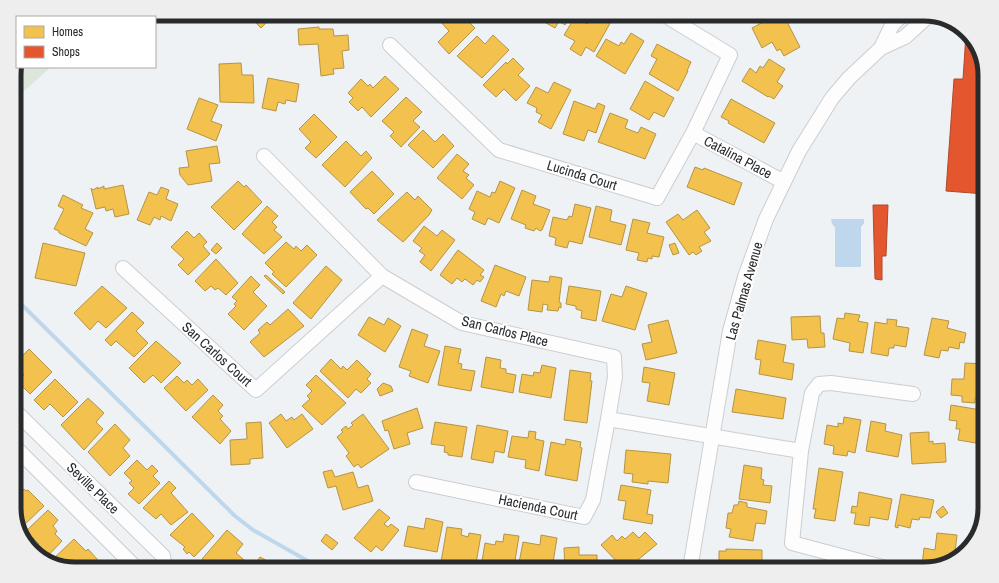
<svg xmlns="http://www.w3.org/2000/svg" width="999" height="583" viewBox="0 0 999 583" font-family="'Archivo Narrow',sans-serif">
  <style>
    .green { fill: #dde6da }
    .water { fill: #bed7ec }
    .homes { fill: #f2c14e; stroke: #b59444 }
    .shops { fill: #e4572e; stroke: #ac4a2d }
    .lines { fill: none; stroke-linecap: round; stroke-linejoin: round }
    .stream { stroke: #bed7ec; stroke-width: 4 }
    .minor-casing { stroke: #cbcdcf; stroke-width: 16 }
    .minor { stroke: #fdfdfe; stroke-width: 14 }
    .labels { text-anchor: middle; stroke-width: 4; stroke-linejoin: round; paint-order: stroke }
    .street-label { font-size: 14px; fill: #282a2c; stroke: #fff }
    .rim { fill: none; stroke: #282a2c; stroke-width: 5 }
  </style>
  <rect width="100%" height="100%" fill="#eff2f5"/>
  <path class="green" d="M17,65V67H51L14,100V71Z"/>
  <path class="water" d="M831,219H864V223L861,227V267H835V227L832,224Z"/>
  <path class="homes" d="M319,14H334L328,20Z
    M339,14H351L349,16L352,19L348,23Z
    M443,14H461L475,28L449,54L438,42L449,31L438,19Z
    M480,14H490L491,17L484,21Z
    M545,14H572L565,25L559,21L555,28L546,23L549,16Z
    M597,14H607L613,18L594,52L586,47L581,56L570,49L575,41L564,35L575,17L587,24L590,20L593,22Z
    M727,14H742L738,21Z
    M778,14H783L800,47L784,56L780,49L777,51L772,42L762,48L752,28Z
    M259,17L266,23L261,28L255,22Z
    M319,27V29H333L334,36L348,35L349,50L342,51L344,68L333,69L334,74L321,76L318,44L299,45L298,29Z
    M631,33L644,41L625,74L596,56L606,39L619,46L621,42L624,44Z
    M493,35L509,50L482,78L457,56L477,36L485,44Z
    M657,44L691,62L687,71H688L678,91L649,74L657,59L651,56Z
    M513,58L524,69L518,75L530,86L516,101L504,89L496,97L483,85L506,62L507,64Z
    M769,59L785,69L777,82L783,86L774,99L769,96L768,97L742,81L750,68L756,73L760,66L763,68Z
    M241,63L242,75H253L254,103L220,102L219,64Z
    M385,76L399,89L371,117L362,107L358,111L349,102L353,98L348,93L361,79L368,86L370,84L373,88Z
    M268,78L299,84L296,102L286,100L285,104L278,102L276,111L262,108Z
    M645,81L674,98L664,117L654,112L649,120L630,109Z
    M554,82L571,90L551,129L538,122L542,115L536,112L537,108L527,103L536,87L548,93Z
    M406,97L422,112L413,121L420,127L401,147L390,136L394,132L382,121Z
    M199,98L218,105L211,121L222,125L216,141L187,129Z
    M731,99L775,123L764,143L728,123L729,121L721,117Z
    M574,101L595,109L598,103L605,106L596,133L588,130L584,141L563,134Z
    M610,113L628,120L625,128L638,133L641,127L656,134L645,159L598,142Z
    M314,114L337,137L316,158L305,148L311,142L299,129Z
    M423,130L435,142L443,134L454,146L433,168L408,145Z
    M346,141L361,156L366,151L372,158L345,187L322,165Z
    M217,146L220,163L209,164L212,181L188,185L180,175L179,168L189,167L186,151Z
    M457,154L469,164L463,171L469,175L466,178L474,185L462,199L437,178Z
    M695,167L703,170L704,168L742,183L734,205L687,187Z
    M372,171L394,194L374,214L368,208L366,209L350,192Z
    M238,181L244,187L246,185L262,202L234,230L211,207Z
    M500,181L515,188L499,223L488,218L485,225L472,219L475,212L469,209L477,191L490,197L492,192L495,193Z
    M123,185L129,214L115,217L113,209L106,211L105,207L96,209L91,188L93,190L98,187V189L104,186V189Z
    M161,187L169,190L166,199L178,204L171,221L161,216L160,220L154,217L150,225L137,220L149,192L157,195Z
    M522,190L536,196L533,204L550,210L542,230L540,231L536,228L534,231L525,228L526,225L511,219Z
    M407,192L415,200L418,196L432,210L429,215L403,242L377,220Z
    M63,195L83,205L81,208L93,213L85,229L93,233L86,246L59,233V231L54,229L64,209L58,206Z
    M575,204L591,208L582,244L569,241L567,248L555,245L556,238L549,236L553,217L567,220L569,216L572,217Z
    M267,206L278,216L272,222L277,227L274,230L282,237L264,254L242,234Z
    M596,206L612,210L610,221L626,225L621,245L589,237Z
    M697,210L710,228L704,232L711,241L699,247L702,251L696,255L693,252L689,255L666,222L678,214L683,220Z
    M633,219L650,223L647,233L664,237L659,257L652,256V259L648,258L647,262L637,260L639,253L626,250Z
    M424,226L437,236L442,230L455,240L431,271L420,262L425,255L419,251L422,248L413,241Z
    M187,231L194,238L199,233L207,242L203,246L210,254L188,275L178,265L184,259L171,247Z
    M286,242L294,249L296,246L301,251L307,245L317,255L286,287L272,274L274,272L265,263Z
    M43,243L85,253L76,286L35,278Z
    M217,243L222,248L216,254L211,250Z
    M675,243L679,253L673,255L669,245Z
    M458,250L484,270L480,275L484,277L480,282L477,280L473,285L465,279L462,282L457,278L452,284L440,275Z
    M216,259L238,283L226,295L218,288L215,290L211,286L205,291L195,281Z
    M495,265L526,277L519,296L506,291L504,296L501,294L496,307L481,301Z
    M326,266L342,280L311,319L293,303Z
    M266,275L285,292L283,294L264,276Z
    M251,276L260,285L253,292L267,306L244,330L228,314L236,306L234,304L237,301L232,297Z
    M550,276L562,278L559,302L561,303V308L559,307L558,311L547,310L548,305L543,304L542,312L528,310L532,280L549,282Z
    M102,286L127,308L106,328L98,321L90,330L74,313Z
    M569,286L601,291L596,321L581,318L582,311L576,309V306L566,304Z
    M626,286L647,293L635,330L602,321L611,294L622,297Z
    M288,309L304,326L264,357L250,342L260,333L258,330L267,322L270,325Z
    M132,312L144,323L136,331L148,343L134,357L116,341L111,346L105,340Z
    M845,313L860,315L858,321L868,323L863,353L849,351L850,343L833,339L837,318L844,319Z
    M820,316L821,333H824L825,347L808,348L807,339L792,340L791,317Z
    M369,317L384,325L388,318L401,326L385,352L358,335Z
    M932,318L949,321L947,328L966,333L964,343L960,342L959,349L949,347L948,351L941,350L939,358L924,355Z
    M887,319L897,320L896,326L909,328L906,347L894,345V348H889L888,356L871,353L875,322L887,324Z
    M668,320L677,353L646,360L642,344L652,342L648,325Z
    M412,329L428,335L424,346L440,351L428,383L409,376L411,371L399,367Z
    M758,340L786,345L783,362L794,364L792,380L759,374L761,360L755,359Z
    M156,341L181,363L161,383L153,375L144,383L129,368Z
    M445,346L461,349L458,363L462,364L461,369L475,371L471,391L438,385Z
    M29,349L52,372L30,394L17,381L24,375L14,365Z
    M486,357L501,360L500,368L506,369V373L516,375L513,393L481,387Z
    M331,359L341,369L343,366L347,370L357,360L371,374L367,379L371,383L361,393L356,389L348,398L320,371Z
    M965,363L985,364L982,398H975V403L962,402V396L951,395L952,379H964Z
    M542,365L556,368L551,398L519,392L522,374L533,376L534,372L540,373Z
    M644,367L675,373L669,405L647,401L650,383L642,382Z
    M570,370L591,373L590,381H592L587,423L564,420Z
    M316,375L346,403L322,425L302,406L310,399L307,396L312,391L306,385Z
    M177,376L184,383L187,380L192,385L198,379L208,390L186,411L164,388Z
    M55,379L78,402L63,417L50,404L44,410L34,400Z
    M383,383L391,386L393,391L380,396L377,389Z
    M736,389L786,398L783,419L732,412Z
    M213,395L223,405L218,411L223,416L220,419L231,431L220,444L192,417Z
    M88,398L104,413L96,422L103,429L84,450L61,425Z
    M951,405L981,410L980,421L985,422V429L983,435L977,434L976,443L958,440L960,429H956L957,421L949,420Z
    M417,408L423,428L407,433L410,444L394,449L388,430L385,431L382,421Z
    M281,414L286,421L292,417L294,420L302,414L313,429L287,448L269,423Z
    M363,414L389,449L361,468L358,464L354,467L346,456L349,453L337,437L343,432L341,430L346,426L348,429L353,425L351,423Z
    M844,417L861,420L855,453L848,451L847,456L833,454L834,446L824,444L827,425L838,427V423L843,424Z
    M871,421L886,424L885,431L902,435L898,457L866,451Z
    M261,422L263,458L250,459V464L231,465L230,440L247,439L246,423Z
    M435,422L467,427L462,457L448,455V453L444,452L445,446L431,444Z
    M115,424L130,440L123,448L130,456L110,476L88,452Z
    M477,425L508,431L504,453L495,451L493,463L471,459Z
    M529,431L536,432L535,439L544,441L539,471L525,468L526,460L508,457L512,436L528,438Z
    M929,432V442L933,441V444L945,443L946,462L912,464L910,433Z
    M566,439L581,442L580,447L582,448L577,481L545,475L551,442L565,445Z
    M626,450L671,454L668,483L648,481V484L632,482L633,474L624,473Z
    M137,460L147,470L152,465L158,471L153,476L160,483L139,504L128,494L134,488L129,483L132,481L124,473Z
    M744,465L762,468L761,479L764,480L763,485L772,486L770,503L739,499Z
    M819,468L843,472L835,521L814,518L816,509H813Z
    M332,470L335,477L353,472L358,488L368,485L373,501L343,510L336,486L328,488L323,472Z
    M169,481L176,488L171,493L188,512L171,525L161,514L156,519L143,508Z
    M621,485L651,490L647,514L653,515L652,524L623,519L626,501L618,500Z
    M16,488L20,493L24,489L26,491L28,490L44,506L20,529L14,512V490Z
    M859,492L892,499L888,520L870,517L869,526L854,524L856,513H851L852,506L857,507Z
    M901,494L934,500L930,518L920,517L919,520L912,519L910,528L898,525V528L895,527Z
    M739,501L747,503V507L767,511L765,524L756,523L753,541L729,537L731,529L726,528L728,513H732L734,505H738Z
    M943,506L948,513L941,518L936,512Z
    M379,509L390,518L384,524L388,527L391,524L399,530L382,551L376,546L371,552L354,538Z
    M48,510L58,520L53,526L57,531L55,534L62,541L44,560L33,549L39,544L26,531Z
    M192,513L214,536L194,557L189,552L187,554L183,549L185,547L170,535Z
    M426,518L443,522L437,552L404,546L408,526L424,529Z
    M447,527L462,529L461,535L468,537L469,533L481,535L475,569H458V566L441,562Z
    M227,530L243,544L236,553L244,560L236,569H214L202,559Z
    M633,532L639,538L645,532L657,544L627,569L624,566L622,567L601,545L612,535L617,541L622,536L625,539Z
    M937,533L957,535L954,561L934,566L922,565L924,548L935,550Z
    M326,534L338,543L332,550L321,541Z
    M504,534L519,536L514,567L482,561L485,543L495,545L496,541L503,542Z
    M541,535L557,538L552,569L519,563L523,542L540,545Z
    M74,539L86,551L88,549L98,560L89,569H75L50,562Z
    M579,547V555H597V569H565L564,548Z
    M726,549L762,550V567L723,569L724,565H719V551H726Z
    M260,557L275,565L273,569H243L248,561L255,565Z"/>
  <path class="shops" d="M966,34L977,44L985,71V194L946,191L954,79H963Z
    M873,205H888L886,256H882V280L875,279Z"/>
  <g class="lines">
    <path class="stream" d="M14,297L235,516L253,530L322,569"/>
    <defs>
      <path id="minor" d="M390,45L499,150L657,198L693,133L730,55L663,14
        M881,48L892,25L903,14
        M693,133L784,182
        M264,156L382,276L462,323L614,357L615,377L608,419L801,451
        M123,268L256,390L382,276
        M14,410L163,556L165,569
        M14,446L137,569
        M416,482L584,517L593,500L608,419
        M886,568L792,543L801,451L812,393L819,384L831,383L913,394
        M690,569L730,331L745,277L766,219L799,151L832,98L849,78L881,48L905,37L929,15"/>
    </defs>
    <use href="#minor" class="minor-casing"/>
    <use href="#minor" class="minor"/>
  </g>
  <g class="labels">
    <g class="street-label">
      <text transform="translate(738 157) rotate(28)" y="5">Catalina Place</text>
      <text transform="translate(582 175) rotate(17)" y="5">Lucinda Court</text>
      <text transform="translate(744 291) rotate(-74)" y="5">Las Palmas Avenue</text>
      <text transform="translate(505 331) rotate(14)" y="5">San Carlos Place</text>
      <text transform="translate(217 354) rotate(42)" y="5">San Carlos Court</text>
      <text transform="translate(93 488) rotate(44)" y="5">Seville Place</text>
      <text transform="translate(538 507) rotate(12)" y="5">Hacienda Court</text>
    </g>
  </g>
  <path d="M0 0H999V583H0ZM75 21H924A54 54 0 0 1 978 75V508A54 54 0 0 1 924 562H75A54 54 0 0 1 21 508V75A54 54 0 0 1 75 21Z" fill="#eee" fill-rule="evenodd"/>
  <path class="rim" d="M75 21H924A54 54 0 0 1 978 75V508A54 54 0 0 1 924 562H75A54 54 0 0 1 21 508V75A54 54 0 0 1 75 21Z"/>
  <rect x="16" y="16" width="140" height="52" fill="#ffffff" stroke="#a9aaab"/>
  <rect x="24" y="26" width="20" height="12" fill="#f2c14e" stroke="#a9aaab"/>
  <text x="52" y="36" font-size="12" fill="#282a2c">Homes</text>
  <rect x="24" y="46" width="20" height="12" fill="#e4572e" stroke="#a9aaab"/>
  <text x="52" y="56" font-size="12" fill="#282a2c">Shops</text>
</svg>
